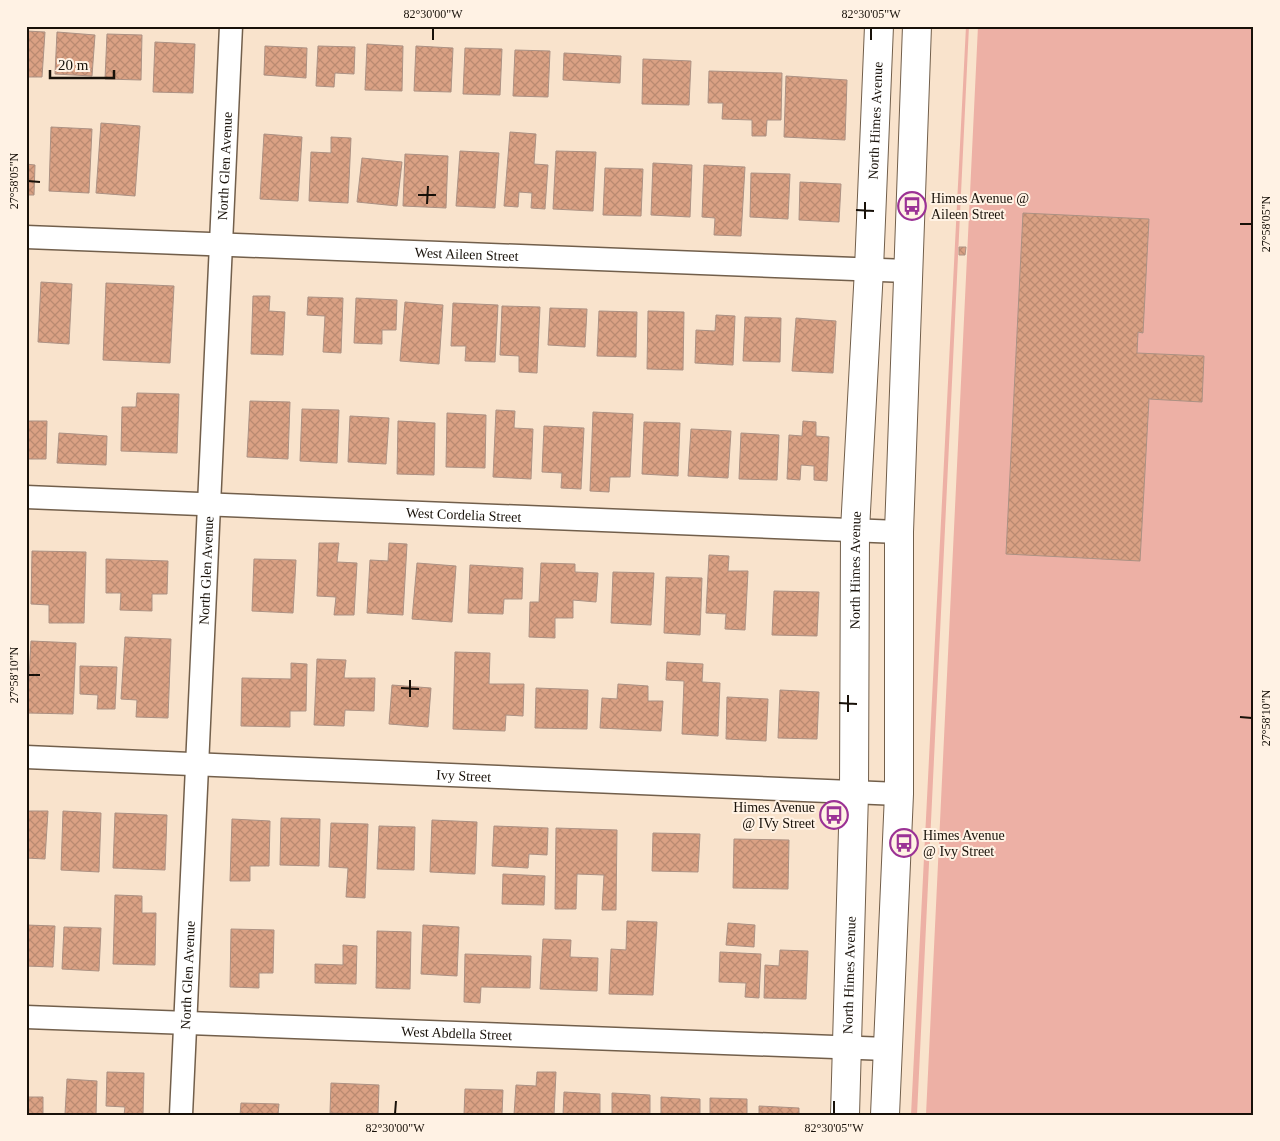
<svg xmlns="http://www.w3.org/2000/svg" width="1280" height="1141" viewBox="0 0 1280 1141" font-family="Georgia,serif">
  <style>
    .green { fill: #edb0a5 }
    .building { fill: url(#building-cross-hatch); stroke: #ac9183 }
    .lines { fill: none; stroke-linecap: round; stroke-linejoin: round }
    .minor-casing { stroke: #725f4b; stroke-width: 25 }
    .tertiary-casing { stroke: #725f4b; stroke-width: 30 }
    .minor { stroke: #fff; stroke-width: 22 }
    .tertiary { stroke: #fff; stroke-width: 28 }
    .ticks { fill: none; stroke: #181109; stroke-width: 2 }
    .labels { text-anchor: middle; stroke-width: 4; stroke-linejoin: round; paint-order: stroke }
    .street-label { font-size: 14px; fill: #181109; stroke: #fff2e4 }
    .poi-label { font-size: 14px; fill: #181109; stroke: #fff2e4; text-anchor: start }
    .neatline { fill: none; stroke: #181109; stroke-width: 2 }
    .ticks-label { font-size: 12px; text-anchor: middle; fill: #181109 }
  </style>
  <defs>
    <pattern id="building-cross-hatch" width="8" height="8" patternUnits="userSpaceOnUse" patternTransform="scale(1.25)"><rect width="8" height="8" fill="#daa184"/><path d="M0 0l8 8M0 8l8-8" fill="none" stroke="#ba8a71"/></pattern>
  </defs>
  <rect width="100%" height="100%" fill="#f9e3cc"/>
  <path class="green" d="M966,26H969L917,1115H911Z
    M978,26H1254V1115H926Z"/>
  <path class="building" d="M26,31L45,32L42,77H26Z
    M57,32L95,35L92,76L55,74Z
    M107,34L142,35L141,80L105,79Z
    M155,42L195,44L193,93L153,92Z
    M367,44L403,46L402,91L365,90Z
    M265,46L307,48L306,78L264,75Z
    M318,46L355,47L354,74L335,73L334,87L316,86Z
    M416,46L453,48L451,92L414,91Z
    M465,48L502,49L500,95L463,94Z
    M515,50L550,51L548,97L513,96Z
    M564,53L621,56L620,83L563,80Z
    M643,59L691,61L689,105L642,104Z
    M709,71L782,73L781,120H767L766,136H752V120L722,119L723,103H708Z
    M786,76L847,80L845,140L784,137Z
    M101,123L140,126L135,196L96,193Z
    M51,127L92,129L89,193L49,191Z
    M510,132L536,134L534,164L548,165L545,209L531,208L532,193L519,192L518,207L504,206Z
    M264,134L302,137L298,201L260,199Z
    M331,137L351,138L348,203L309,201L311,152L331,153Z
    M460,151L499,153L495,208L456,206Z
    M556,151L596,152L593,211L553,209Z
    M405,154L448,156L446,208L403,206Z
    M362,158L402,162L397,206L357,202Z
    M653,163L692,165L690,217L651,215Z
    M26,164L35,165L34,195H26Z
    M704,165L745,167L741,236L714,235L715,218L702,217Z
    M605,168L643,169L641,216L603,215Z
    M751,173L790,174L788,219L750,217Z
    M800,182L841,184L839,222L799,220Z
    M1023,213L1149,219L1143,333L1138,332L1137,353L1204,356L1202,402L1149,399L1140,561L1006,554Z
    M959,247H966L965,255H959Z
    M41,282L72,284L69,344L38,342Z
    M106,283L174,286L170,363L103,360Z
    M253,296H270L269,311L285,312L283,355L251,354Z
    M308,297L343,298L341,353L323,352L325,316L307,315Z
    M356,298L397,300L396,330H382V344L354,343Z
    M405,302L443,305L439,364L400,361Z
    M453,303L498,305L495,362L465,361L466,346H451Z
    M502,306L540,307L537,373L519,372V356L500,355Z
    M550,308L587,309L585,347L548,345Z
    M599,311L637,312L636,357L597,356Z
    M648,311L684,312L683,370L647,369Z
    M716,315L735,316L733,365L695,363L696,330L715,331Z
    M745,317L781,318L780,362L743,361Z
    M796,318L836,321L833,373L792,371Z
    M137,393L179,394L177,453L121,451L122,407H136Z
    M250,401L290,402L288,459L247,457Z
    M302,409L339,410L337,463L300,461Z
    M496,410L515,411L514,428L533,429L531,479L493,477Z
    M593,412L633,414L630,477H610L609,492L590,491Z
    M447,413L486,415L485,468L446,467Z
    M350,416L389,418L386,464L348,462Z
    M26,421H47L46,459H26Z
    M398,421L435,423L434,475L397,474Z
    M803,421L816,422V436L829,437L827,481L814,480V466L801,465L800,480L787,479L789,435L802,436Z
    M644,422L680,423L678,476L642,474Z
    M544,426L584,428L581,489L561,488L562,473L542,472Z
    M691,429L731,431L728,478L688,476Z
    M59,433L107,436L106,465L57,463Z
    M741,433L779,435L777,480L739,479Z
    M319,543H339L337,562L357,563L354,615H334L336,597L317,596Z
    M389,543L407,544L403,615L367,613L370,560L388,561Z
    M32,551L86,552L84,623H49V605L31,604Z
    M709,555L729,556L728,571H748L745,630L725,629L726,614L706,613Z
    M106,559L168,561L167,594H152V611L120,610L121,593H106Z
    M254,559L296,560L293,613L252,611Z
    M417,563L456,566L452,622L412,619Z
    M541,563L575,564V572L598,573L596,602L573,600V618H555V638L529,637L530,602H539Z
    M470,565L523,568L522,599H504L503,614L468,613Z
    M613,572L654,573L651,625L611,623Z
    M666,577L702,578L700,635L664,633Z
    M774,591L819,592L817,636L772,635Z
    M125,637L171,639L168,718L136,717L137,700L121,699Z
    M31,641L76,643L73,714L27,713Z
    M455,652L490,653L489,684H524L523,716L506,715L505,731L453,729Z
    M317,659L346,660L344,678H375L374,711L345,710L344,726L314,725Z
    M667,662L703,664L702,682L720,683L718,736L682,734L684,681L666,680Z
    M291,663L307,664L306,711H290V727L241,726L242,678L291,679Z
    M80,666L117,667L115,709H97L98,695L80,694Z
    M618,684L648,686V701H663L661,731L600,728L602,698L617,699Z
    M392,685L431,688L428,727L389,724Z
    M536,688L588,690L587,729L535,728Z
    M780,690L819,692L817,739L778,738Z
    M727,697L768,699L766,741L726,739Z
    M26,811H48L45,859L26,858Z
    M63,811L101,813L99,872L61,870Z
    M115,813L167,815L165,870L113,868Z
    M281,818L320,819L319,866L280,865Z
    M232,819L270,821L269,866H250V881H230Z
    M432,820L477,822L475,874L430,872Z
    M331,823L368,824L365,898L346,897L348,868L329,867Z
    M379,826L415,827L414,870L377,869Z
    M494,826L548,828L547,855L529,854L528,868L492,866Z
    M556,828L617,830L616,910H602L604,875L577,874L576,909H555Z
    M653,833L700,834L698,872L652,871Z
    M734,839L789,840L788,889L733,888Z
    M503,874L545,876L544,905L502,904Z
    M115,895L142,896V913H156L155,965L113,964Z
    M627,921L657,922L653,995L609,994L611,949L626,950Z
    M728,923L755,925L754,947L726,945Z
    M26,925L55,926L53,967L26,966Z
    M423,925L459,927L457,976L421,974Z
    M64,927L101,928L99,971L62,969Z
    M231,929L274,930L273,973H259V988L230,987Z
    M377,931L411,932L410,989L376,988Z
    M543,939L571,940L570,957L598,958L597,991L540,989Z
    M343,945L357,946L356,984L315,983V964L343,965Z
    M780,950L808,951L806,999L764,998L765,965L779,966Z
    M720,952L761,954L759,998L745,997L746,983L719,982Z
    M465,954L531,956L530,988L481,987L480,1003L464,1002Z
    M107,1072L144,1073L143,1115H124L125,1107L106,1106Z
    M537,1072H556L554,1115H514L516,1085L536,1086Z
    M67,1079L97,1081L96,1115L65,1114Z
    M331,1083L379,1085L378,1115L330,1113Z
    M465,1089L503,1090L502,1115H464Z
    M564,1092L600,1094V1115H563Z
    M612,1093L650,1095V1115H612Z
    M26,1097H43V1115H26Z
    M661,1097L700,1099V1115H661Z
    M710,1098L747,1099V1115H710Z
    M241,1103L279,1104L278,1115H240Z
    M759,1106L799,1108V1115H759Z"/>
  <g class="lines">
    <defs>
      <g id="minor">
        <path id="s1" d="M26,237L907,271"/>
        <path id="s2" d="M26,497L899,532"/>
        <path id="s3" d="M26,757L899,794"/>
        <path id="s4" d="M26,1017L887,1049"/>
        <path id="s5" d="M181,1115L231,26"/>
      </g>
      <g id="tertiary">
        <path id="s6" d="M845,1115L854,793L855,530L869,269L879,26"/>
        <path d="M885,1115L899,794V532L917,26"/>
      </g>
    </defs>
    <use href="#minor" class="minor-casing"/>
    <use href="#tertiary" class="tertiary-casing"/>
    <use href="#minor" class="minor"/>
    <use href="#tertiary" class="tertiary"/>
  </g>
  <path class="ticks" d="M433,40V28M871,40V28M28,181L40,182M418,195H436M427,204L428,186M856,210L874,211M865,219V202M1240,224H1252M28,675H40M401,688L419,689M410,697V680M839,703L857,704M848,712V695M1240,717L1252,718M395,1114L396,1101M834,1114V1101"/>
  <defs>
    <symbol id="bus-ring" viewBox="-11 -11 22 22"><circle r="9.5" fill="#fff2e4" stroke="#9b3295" stroke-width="1.5"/><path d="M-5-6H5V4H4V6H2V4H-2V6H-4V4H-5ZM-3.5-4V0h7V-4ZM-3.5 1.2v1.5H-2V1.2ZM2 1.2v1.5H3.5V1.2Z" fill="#9b3295"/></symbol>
  </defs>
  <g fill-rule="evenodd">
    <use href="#bus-ring" x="896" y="190" width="32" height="32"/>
    <use href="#bus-ring" x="818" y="799" width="32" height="32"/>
    <use href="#bus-ring" x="888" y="827" width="32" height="32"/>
  </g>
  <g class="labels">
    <g class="street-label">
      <text dy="5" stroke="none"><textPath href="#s6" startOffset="995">North Himes Avenue</textPath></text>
      <text dy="5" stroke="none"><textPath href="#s5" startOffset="950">North Glen Avenue</textPath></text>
      <text dy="5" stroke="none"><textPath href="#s1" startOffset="441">West Aileen Street</textPath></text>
      <text dy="5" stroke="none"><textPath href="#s2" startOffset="438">West Cordelia Street</textPath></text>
      <text dy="5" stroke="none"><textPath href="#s6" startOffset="545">North Himes Avenue</textPath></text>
      <text dy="5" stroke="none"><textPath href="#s5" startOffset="545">North Glen Avenue</textPath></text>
      <text dy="5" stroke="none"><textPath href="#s3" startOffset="438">Ivy Street</textPath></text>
      <text dy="5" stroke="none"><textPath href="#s5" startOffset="140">North Glen Avenue</textPath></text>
      <text dy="5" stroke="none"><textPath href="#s6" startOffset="140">North Himes Avenue</textPath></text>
      <text dy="5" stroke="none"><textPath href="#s4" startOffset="431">West Abdella Street</textPath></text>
    </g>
    <g class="poi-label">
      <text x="931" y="203">Himes Avenue @<tspan x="931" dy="16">Aileen Street</tspan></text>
      <text x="815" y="812" text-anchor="end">Himes Avenue<tspan x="815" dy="16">@ IVy Street</tspan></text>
      <text x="923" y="840">Himes Avenue<tspan x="923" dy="16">@ Ivy Street</tspan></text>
    </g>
  </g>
  <rect width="1280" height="1141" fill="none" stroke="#fff2e4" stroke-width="55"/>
  <path d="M50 70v8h64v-8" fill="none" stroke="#181109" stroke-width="2.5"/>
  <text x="58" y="70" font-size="15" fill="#181109" stroke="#fff2e4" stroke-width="4" paint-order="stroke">20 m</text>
  <rect x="28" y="28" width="1224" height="1086" class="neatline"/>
  <g class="ticks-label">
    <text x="433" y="18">82°30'00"W</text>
    <text x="871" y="18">82°30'05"W</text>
    <text transform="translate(14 181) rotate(-90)" y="4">27°58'05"N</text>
    <text transform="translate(1266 224) rotate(-90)" y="4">27°58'05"N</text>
    <text transform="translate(14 675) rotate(-90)" y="4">27°58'10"N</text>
    <text transform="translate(1266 718) rotate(-90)" y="4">27°58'10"N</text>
    <text x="395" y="1132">82°30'00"W</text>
    <text x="834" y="1132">82°30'05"W</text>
  </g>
</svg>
